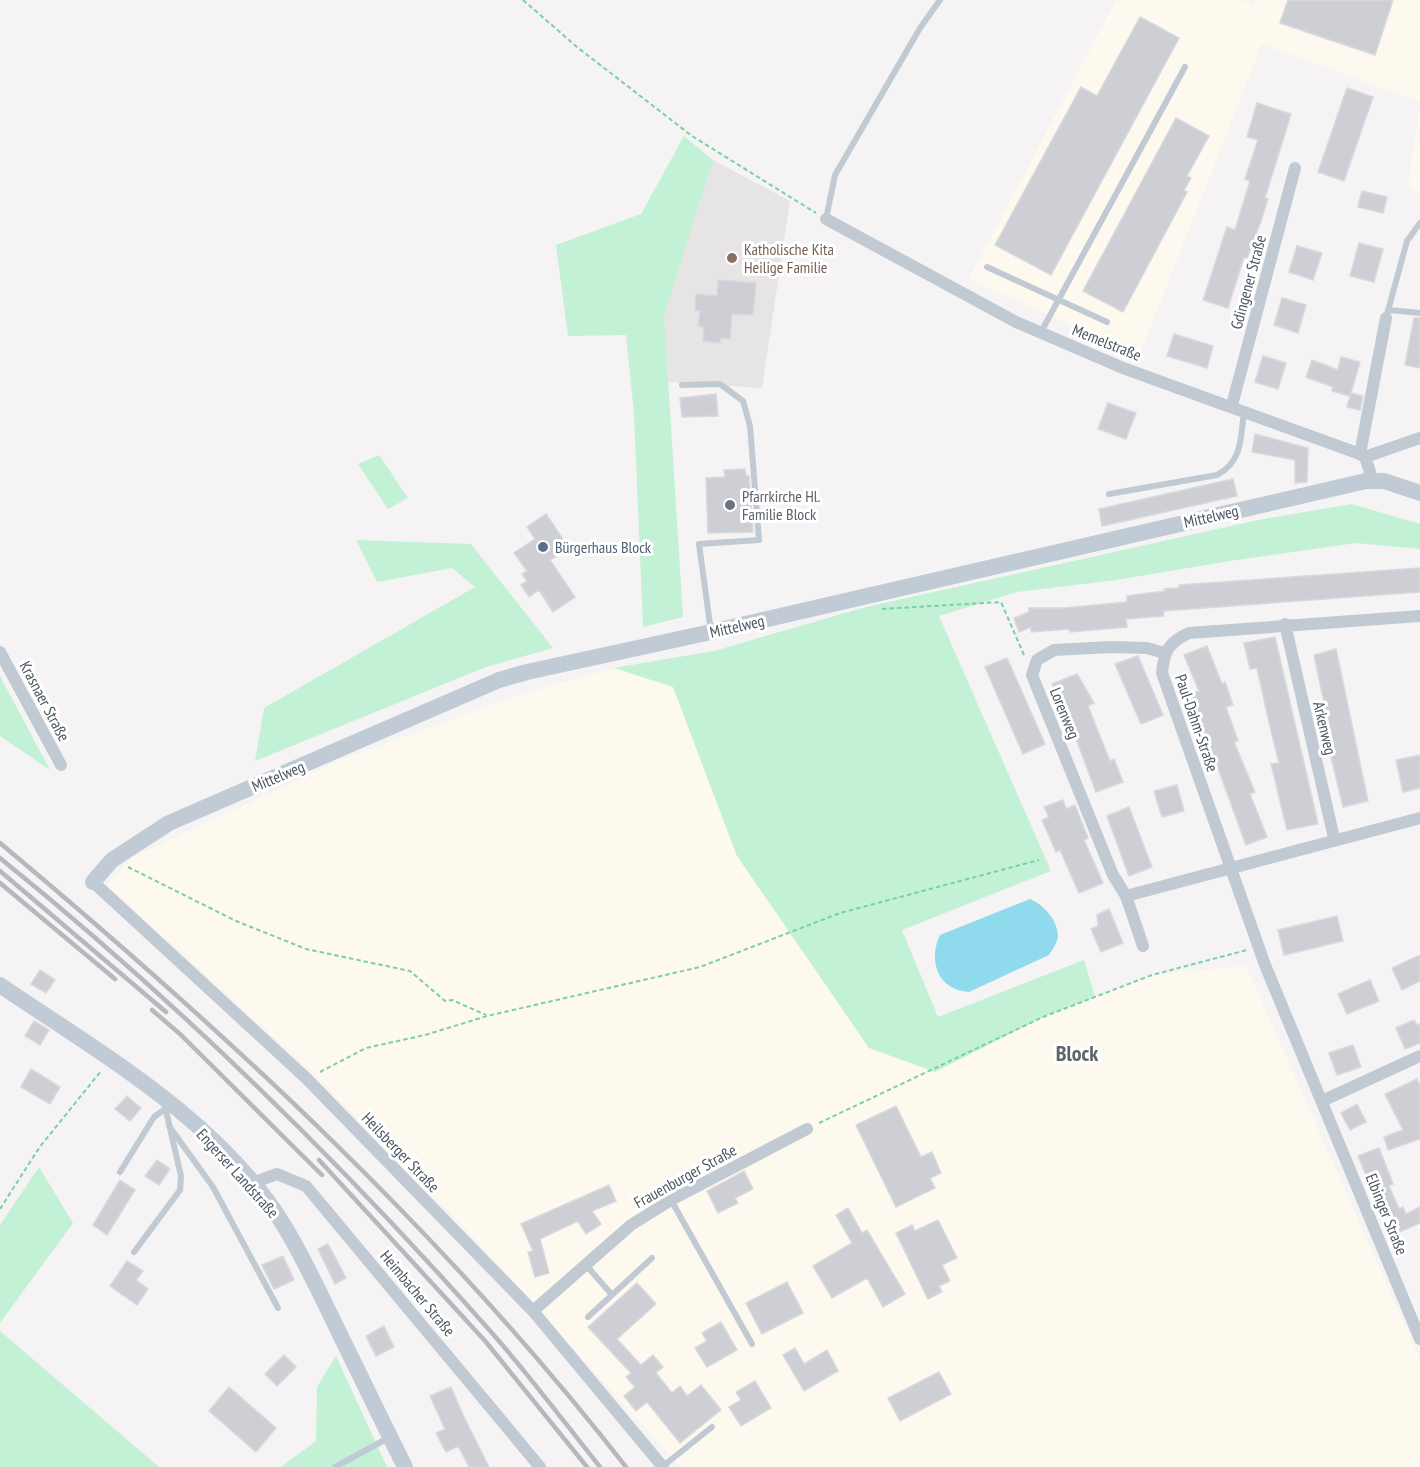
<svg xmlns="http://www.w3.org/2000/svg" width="1420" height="1467" viewBox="0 0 1420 1467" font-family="'PT Sans Narrow',sans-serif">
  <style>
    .commercial { fill: #fdf9ef }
    .education { fill: #e6e4e5 }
    .green { fill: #c3f1d5 }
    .water { fill: #90daee }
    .building { fill: #cdcfd5; stroke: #d7d9de; stroke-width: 1.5 }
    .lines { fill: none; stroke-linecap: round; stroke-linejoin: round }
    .path { stroke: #7ad0a6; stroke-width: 2; stroke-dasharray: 4.5 3; stroke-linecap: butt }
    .lane { stroke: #c1cad2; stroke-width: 6 }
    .street { stroke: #c1cad2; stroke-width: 12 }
    .secondary { stroke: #c1cbd6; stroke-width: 16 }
    .rail { stroke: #b5b8bd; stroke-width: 4.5 }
    .education-dot { fill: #8d6e63; stroke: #fff; stroke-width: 2 }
    .worship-dot { fill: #6b7280; stroke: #fff; stroke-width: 2 }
    .service-dot { fill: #5c6f8a; stroke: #fff; stroke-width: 2 }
    .labels { text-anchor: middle; stroke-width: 6; stroke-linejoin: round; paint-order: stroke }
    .education-label { font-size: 16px; fill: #785e54; stroke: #fff; text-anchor: start }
    .street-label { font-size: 16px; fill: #4a5661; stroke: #fff }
    .worship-label { font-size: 16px; fill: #5b616d; stroke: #fff; text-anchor: start }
    .service-label { font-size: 16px; fill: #4e5e75; stroke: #fff; text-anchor: start }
    .district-label { font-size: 22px; font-weight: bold; fill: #5f6368; stroke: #fff }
  </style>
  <rect width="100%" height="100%" fill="#f5f3f3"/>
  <path class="commercial" d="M1116,0H1242L1253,5L1255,0H1420V102L1262,44L1139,356L969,279Z
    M1420,105V192L1408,185Z
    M614,668L673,687L737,856L869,1048L1043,1017L1152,975L1246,966L1420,1360V1467H680L474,1238L312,1072L107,885L131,858L343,759L518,695Z"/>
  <path class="education" d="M713,160L790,201L762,388L668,382L664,315Z"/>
  <path class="green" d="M684,136L713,160L664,316L683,617L643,627L634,413L626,335L568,336L556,245L641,214Z
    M379,455L408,498L388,509L358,464Z
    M1352,504L1420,524V549L1356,543L1236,560L1116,580L1017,592L939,616L1051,871L902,930L938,1017L1084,960L1095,997L1043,1017L935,1072L869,1048L737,856L673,687L614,668L714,651L866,607L1258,520Z
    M356,540L471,544L553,648L486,667L255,761L264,708L475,587L452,568L377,582Z
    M0,676L50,770L0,736Z
    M39,1167L73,1223L0,1323V1225Z
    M0,1331L159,1467H0Z
    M336,1356L387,1467H281L316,1441L317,1387Z"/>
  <path class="water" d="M1030,899C1044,905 1058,920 1058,937C1057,943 1052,950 1049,955L969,992C937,990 928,960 940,935Z"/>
  <path class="building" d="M1288,0H1393L1375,55L1280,23Z
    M1140,17L1179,38L1051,275L995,245L1081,87L1097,96Z
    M1347,88L1373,97L1344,181L1318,172Z
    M1257,103L1291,114L1265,198L1268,199L1261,221L1247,258L1244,257L1228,308L1203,300L1227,227L1235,230L1250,181L1245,179L1258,140L1247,137Z
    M1176,118L1209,136L1187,176L1191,178L1184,190L1187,192L1123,312L1083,291Z
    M1362,191L1387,197L1383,213L1358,207Z
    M1359,243L1383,249L1374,282L1350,276Z
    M1297,246L1322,253L1313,280L1289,272Z
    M718,280L756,283L753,315L732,314L730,339L721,338L720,343L703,341L704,327L698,326L700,311L695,310L696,294L717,296Z
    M1282,298L1306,305L1298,333L1274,325Z
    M1414,318H1420V368L1405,365Z
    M1174,334L1213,346L1207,368L1167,356Z
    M1263,356L1286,363L1278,389L1255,382Z
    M1341,357L1360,362L1351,393L1363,396L1360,410L1347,407L1351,393L1350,396L1332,391L1333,387L1306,377L1312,360L1338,370Z
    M716,394L718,416L682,417L680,398Z
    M1108,403L1136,413L1126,439L1098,429Z
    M1255,434L1308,448L1307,482L1295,483V460L1252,452Z
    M745,469L746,476H749L753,532L708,533L706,478L725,477L724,470Z
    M1233,479L1237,496L1102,526L1099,509Z
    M546,514L569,548L550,560L575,597L553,612L539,590L529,597L521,585L527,581L522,574L527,571L514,553L535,539L527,527Z
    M1420,568V592L1163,611L1164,616L1126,619L1127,627L1070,632L1069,629L1031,632V627L1019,632L1014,618L1029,612V608H1064L1127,602V596L1165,591L1164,589L1179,588V585Z
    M1275,637L1318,824L1287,830L1271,764L1279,763L1269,722L1257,668L1250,669L1244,643Z
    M1207,646L1222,684L1225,682L1233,705L1226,707L1238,741L1234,742L1255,792L1250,794L1267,837L1246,845L1191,694L1199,691L1184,655Z
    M1336,649L1368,801L1343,807L1325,732L1330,731L1314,655Z
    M1138,656L1163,715L1141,724L1115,664Z
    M1007,658L1045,744L1023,754L985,667Z
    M1077,674L1094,703L1088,706L1110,761L1114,759L1123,782L1096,792L1063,704L1052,684Z
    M1420,755V788L1403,792L1396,760Z
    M1177,785L1184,811L1162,817L1154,791Z
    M1063,800L1066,809L1075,805L1088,838L1084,840L1103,883L1079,893L1060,850L1056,852L1042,820L1049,817L1044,807Z
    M1129,807L1152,867L1129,876L1107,816Z
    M1109,909L1123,943L1101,952L1091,929L1098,926L1097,915Z
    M1337,916L1343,941L1284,955L1278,930Z
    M1420,955V981L1402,990L1392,968Z
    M40,970L55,980L46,993L31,984Z
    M1370,980L1379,1001L1347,1014L1338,994Z
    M1414,1020L1417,1025L1420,1024V1043L1405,1049L1396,1028Z
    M34,1021L49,1030L40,1045L25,1036Z
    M1353,1045L1361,1067L1337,1075L1329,1053Z
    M31,1069L60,1087L50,1104L21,1087Z
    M1417,1079L1420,1086V1139L1388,1150L1384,1137L1403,1130L1385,1094Z
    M127,1096L141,1108L130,1121L115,1109Z
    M1357,1104L1366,1122L1350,1130L1341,1113Z
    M896,1106L921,1157L932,1152L941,1173L930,1178L935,1188L896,1207L856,1125Z
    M1379,1148L1393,1184L1389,1186L1399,1209L1403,1207L1406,1214L1420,1207V1223L1395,1234L1378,1190L1373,1192L1358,1156Z
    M157,1160L170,1169L159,1185L145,1176Z
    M744,1171L753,1189L735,1198L738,1203L718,1213L707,1191Z
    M120,1180L135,1190L107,1235L93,1225Z
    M609,1185L616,1201L592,1211L601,1224L586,1234L578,1221L540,1239L549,1273L535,1277L528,1252L533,1251L521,1224Z
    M848,1208L862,1233L867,1230L905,1294L883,1307L867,1278L832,1298L813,1266L852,1243L836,1215Z
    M938,1220L957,1258L942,1265L950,1281L939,1286L942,1292L928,1299L896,1233L912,1225L915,1231Z
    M328,1244L346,1278L335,1284L318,1249Z
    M283,1256L294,1280L274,1289L262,1265Z
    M127,1261L143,1271L136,1280L148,1289L137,1305L110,1286Z
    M787,1282L803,1313L762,1334L746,1303Z
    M637,1283L656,1304L617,1339L641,1365L653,1355L663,1367L656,1373L672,1393L680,1386L687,1396L701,1385L721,1410L680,1443L647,1402L636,1411L624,1396L635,1387L626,1377L631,1373L588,1327Z
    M721,1322L737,1350L707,1367L695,1348L707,1341L702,1333Z
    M384,1326L394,1347L376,1356L366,1336Z
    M795,1348L804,1364L827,1350L838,1371L804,1391L783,1355Z
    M284,1355L296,1367L277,1386L265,1374Z
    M939,1372L951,1394L900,1421L888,1398Z
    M755,1381L771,1408L741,1426L729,1407L741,1400L736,1392Z
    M229,1387L276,1428L256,1452L209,1411Z
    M451,1387L464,1417L489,1467H469L458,1446L446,1452L436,1433L445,1429L430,1396Z"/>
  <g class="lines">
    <path class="path" d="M523,0L577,47L692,136L816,213
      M882,609L1001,602L1024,655
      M128,867L236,921L306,949L410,971L445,1001L452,1000L486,1015
      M320,1072L366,1048L425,1035L487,1016L700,967L840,913L1039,860
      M819,1123L1043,1017L1152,975L1247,950
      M0,1209L39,1148L101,1071"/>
    <path class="lane" d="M826,219L835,175L920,28L940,0
      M987,267L1107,322
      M1389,310L1420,313
      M1386,318L1407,241L1420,223
      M1041,332L1185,67
      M682,385L720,384L743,401L750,426L759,540L699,544L711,632
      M1109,494L1217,475C1243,462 1241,435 1244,410
      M169,1126L213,1187L278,1308
      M120,1172L154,1117L165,1109
      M671,1200L752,1344
      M134,1252L180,1190L181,1176L164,1102
      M586,1265L612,1295L652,1258
      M588,1317L612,1295
      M663,1466L712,1427
      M335,1467L390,1437"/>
    <path class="street" d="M826,219L1016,322L1123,368L1360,454L1365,457L1373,481
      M1232,405L1295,168
      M1360,454L1386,318
      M1365,457L1420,438
      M1420,616L1189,633C1168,643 1164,651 1162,673L1265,965L1420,1339
      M1285,624L1334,838
      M0,652L61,765
      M93,882L307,1079L533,1311L663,1467
      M1126,896L1420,818
      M1143,946L1126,896L1113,875L1032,675L1037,660L1054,650L1111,647L1147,648L1164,653
      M1322,1101L1420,1056
      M252,1183L277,1174L306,1186L540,1467
      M533,1311L631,1225L671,1200L807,1129"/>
    <path class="secondary" d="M93,882L112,860L169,823L499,680L527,672L711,632L1366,481H1384L1420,493
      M0,985C98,1052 219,1120 283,1224C301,1253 316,1285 331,1316C356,1367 380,1417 405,1467"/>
    <path class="rail" d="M0,843C226,1032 445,1234 626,1467
      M0,858C178,1002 341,1162 492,1333C530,1376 564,1422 600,1467
      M0,871L166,1012
      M0,883L115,979
      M152,1010L180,1034L322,1175
      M319,1160L486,1342L587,1467"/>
  </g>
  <circle class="education-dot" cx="732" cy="258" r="6"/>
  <circle class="worship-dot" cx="730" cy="505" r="6"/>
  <circle class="service-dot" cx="543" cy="547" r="6"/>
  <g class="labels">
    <g class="education-label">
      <text x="744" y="255">Katholische Kita<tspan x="744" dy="18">Heilige Familie</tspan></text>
    </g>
    <g class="street-label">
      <text transform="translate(1248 282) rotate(-75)" y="6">Gdingener Straße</text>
      <text transform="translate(1107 342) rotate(22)" y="6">Memelstraße</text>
      <text transform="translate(1211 516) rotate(-13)" y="6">Mittelweg</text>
      <text transform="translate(737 626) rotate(-13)" y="6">Mittelweg</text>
      <text transform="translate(45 701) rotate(62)" y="6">Krasnaer Straße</text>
      <text transform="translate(1065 713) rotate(68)" y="6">Lorenweg</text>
      <text transform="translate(1197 723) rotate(71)" y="6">Paul-Dahm-Straße</text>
      <text transform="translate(1325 728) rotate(77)" y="6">Arkenweg</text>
      <text transform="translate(278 776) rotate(-23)" y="6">Mittelweg</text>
      <text transform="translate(401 1152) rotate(46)" y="6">Heilsberger Straße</text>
      <text transform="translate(238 1173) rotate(48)" y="6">Engerser Landstraße</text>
      <text transform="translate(685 1176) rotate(-29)" y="6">Frauenburger Straße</text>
      <text transform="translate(1387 1214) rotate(68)" y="6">Elbinger Straße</text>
      <text transform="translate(418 1293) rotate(50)" y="6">Heimbacher Straße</text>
    </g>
    <g class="worship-label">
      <text x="742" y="502">Pfarrkirche Hl.<tspan x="742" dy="18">Familie Block</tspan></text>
    </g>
    <g class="service-label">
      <text x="555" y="553">Bürgerhaus Block</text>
    </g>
    <g class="district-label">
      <text x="1077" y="1061">Block</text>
    </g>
  </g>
</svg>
